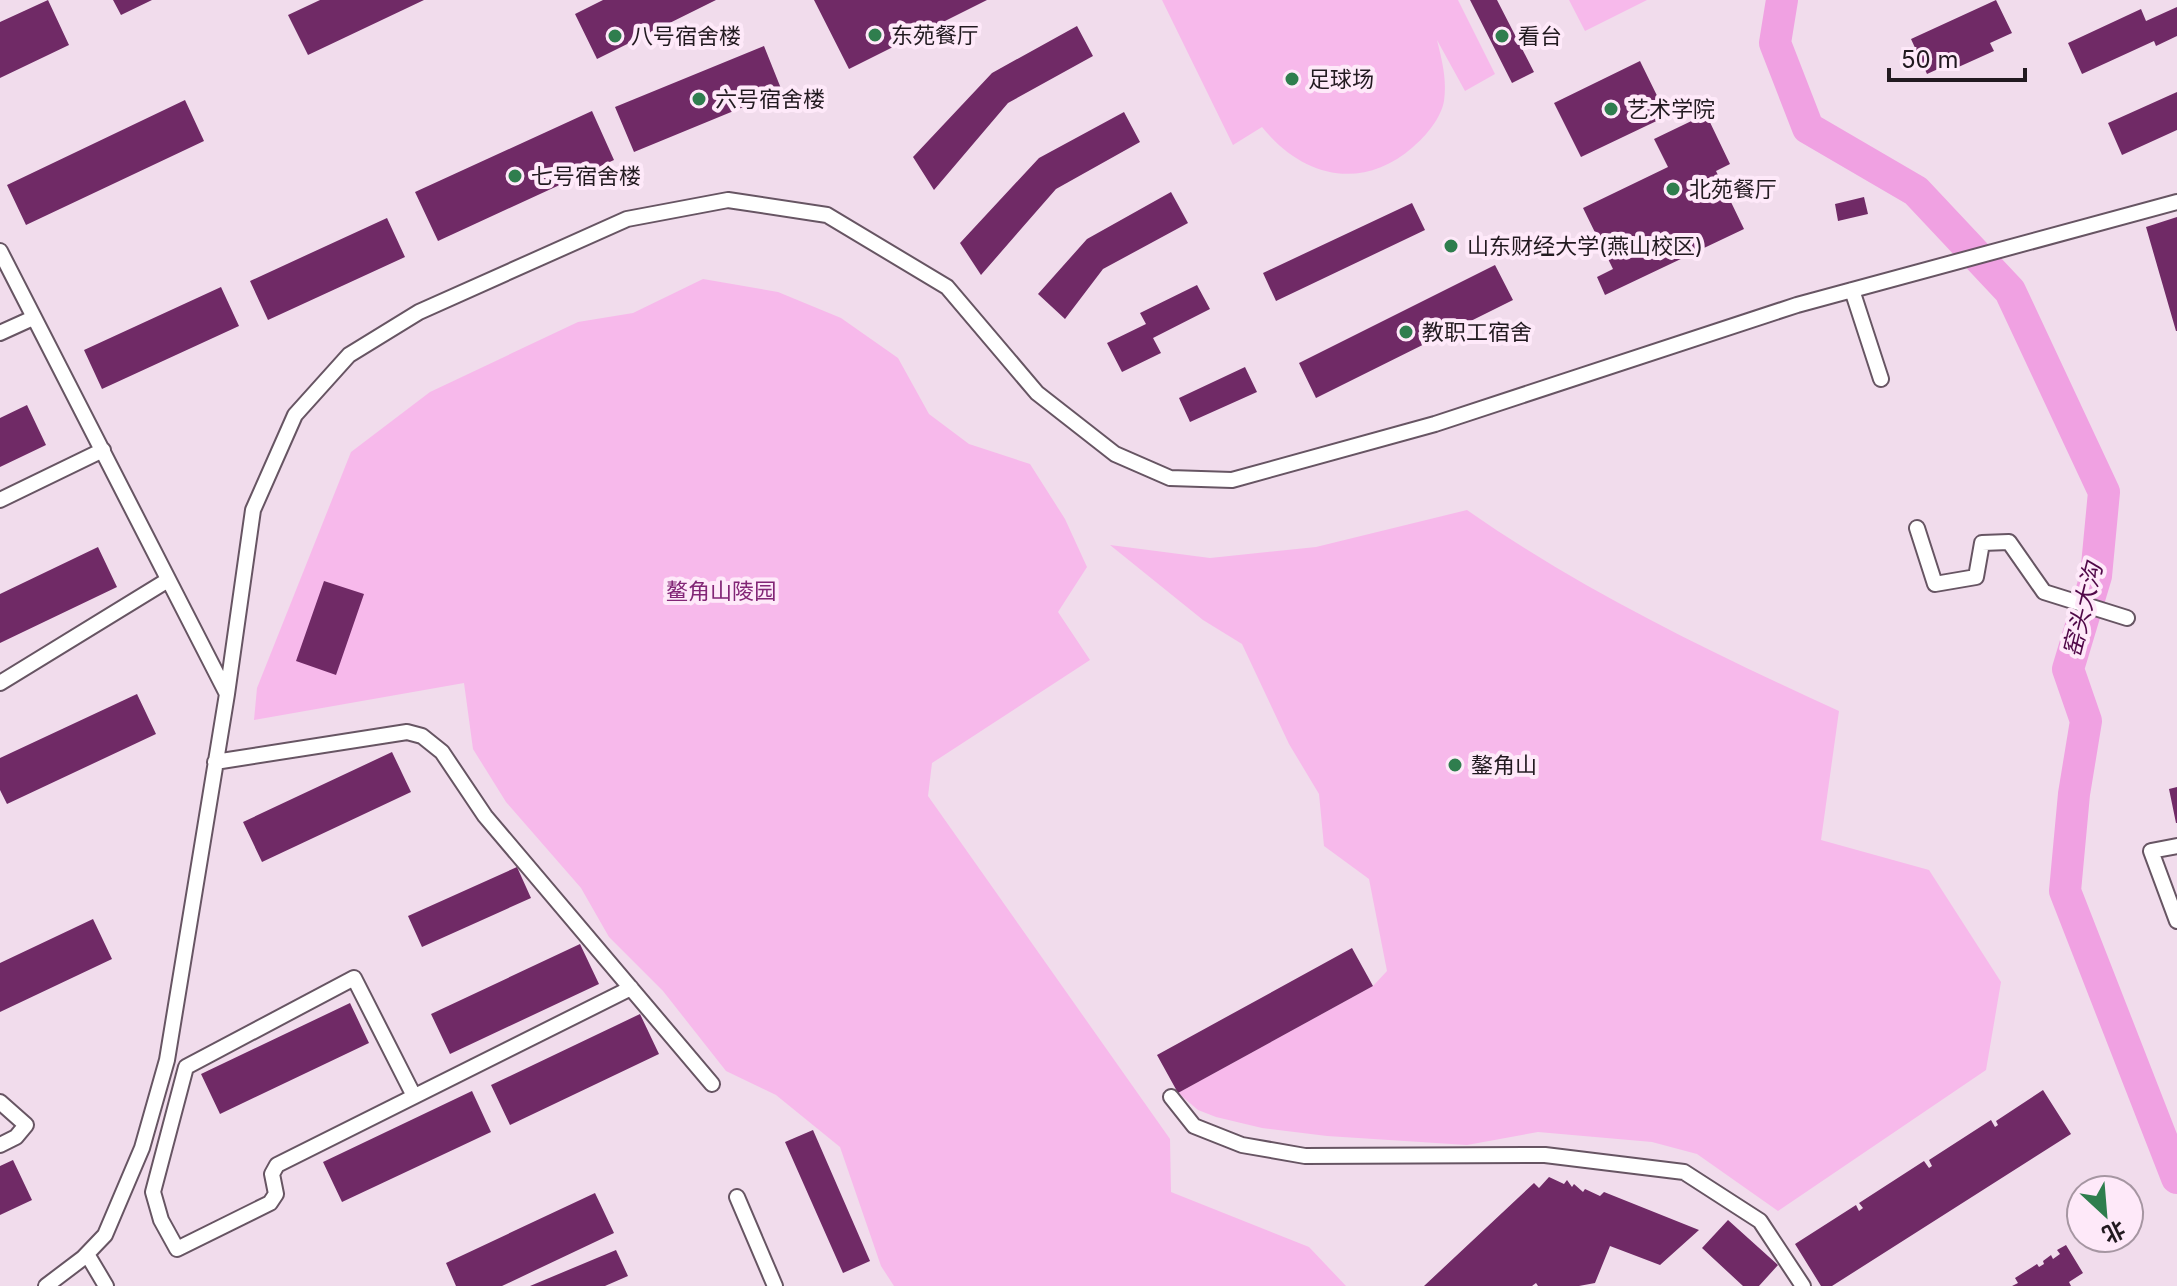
<svg xmlns="http://www.w3.org/2000/svg" width="2177" height="1286" viewBox="0 0 2177 1286" font-family="Inter,'Noto Sans SC',sans-serif">
  <style>
    .green { fill: #f7b9eb }
    .lines { fill: none; stroke-linecap: round; stroke-linejoin: round }
    .river { stroke: #f0a1e2; stroke-width: 32 }
    .building { fill: #702a66 }
    .minor-casing { stroke: #675563; stroke-width: 18 }
    .minor { stroke: #fff; stroke-width: 14 }
    .poi-dot { fill: #2f7e4e; stroke: #fee9f9; stroke-width: 3 }
    .labels { text-anchor: middle; stroke-width: 8; stroke-linejoin: round; paint-order: stroke }
    .poi-label { font-size: 22px; fill: #221a20; stroke: #fee9f9; text-anchor: start }
    .park-label { font-size: 22px; fill: #822676; stroke: #fee9f9 }
    .water-label { font-size: 24px; font-style: italic; fill: #500848; stroke: #fee9f9 }
  </style>
  <rect width="100%" height="100%" fill="#f1dcec"/>
  <path class="green" d="M1162,0H1458L1495,74L1465,91L1437,40C1442,61 1447,78 1444,101C1441,118 1426,136 1413,147C1362,192 1302,177 1262,127L1233,145Z
    M1569,0H1647L1585,31Z
    M703,279L778,292L841,318L898,358L929,414L969,444L1030,464L1065,519L1087,567L1058,612L1090,660L932,763L928,796L1170,1139L1171,1192L1309,1247L1346,1286H894L881,1266L840,1147L776,1095L726,1071L663,991L609,937L581,888L506,802L473,749L464,683L254,720L257,688L351,452L430,392L578,322L633,313Z
    M1467,510C1583,591 1710,652 1839,711L1821,840L1929,870L2001,982L1986,1070L1778,1211L1697,1154L1652,1142L1538,1132L1467,1145L1327,1136L1262,1128L1216,1117L1198,1110L1178,1093L1373,986L1387,971L1369,879L1324,846L1319,794L1289,744L1242,644L1203,620L1110,545L1210,558L1316,547Z"/>
  <g class="lines">
    <path class="river" d="M1782,0L1775,43L1808,128L1916,191L2010,291L2104,492L2096,576L2068,669L2086,721L2074,794L2065,891L2177,1178"/>
  </g>
  <path class="building" d="M48,0L69,45L0,78V22Z
    M113,0H152L121,15Z
    M320,0H424L308,55L288,15Z
    M603,0H716L597,59L575,14Z
    M814,0H987L849,69Z
    M1470,0H1497L1534,72L1512,83Z
    M1996,0L2012,33L1990,43L1994,51L1954,69L1949,64L1927,74L1911,39Z
    M2177,7V36L2156,46L2154,41L2082,74L2068,43L2141,9L2146,21Z
    M1077,26L1093,56L1008,103L934,190L913,157L992,73Z
    M764,46L782,91L634,152L615,107Z
    M1640,61L1667,116L1581,157L1554,103Z
    M2177,92V130L2122,155L2108,123Z
    M185,100L204,141L26,225L7,185Z
    M592,111L614,160L438,241L415,192Z
    M1124,112L1140,142L1056,189L981,275L960,243L1039,158Z
    M1706,114L1730,164L1716,171L1744,229L1605,295L1597,277L1613,269L1583,208L1668,167L1654,139Z
    M1171,192L1188,223L1103,269L1065,319L1038,294L1087,239Z
    M1864,197L1868,214L1838,221L1835,204Z
    M1412,203L1425,230L1276,301L1263,273Z
    M2177,217V331H2176L2146,227Z
    M387,218L405,257L268,320L250,281Z
    M1495,265L1513,300L1316,398L1299,363Z
    M1197,285L1210,309L1153,338L1161,353L1122,372L1107,343L1146,324L1140,313Z
    M221,287L239,326L102,389L84,350Z
    M1245,367L1257,392L1190,422L1179,398Z
    M27,405L46,445L0,467V418Z
    M98,547L117,587L0,643V594Z
    M324,581L364,594L336,675L296,661Z
    M137,694L156,734L7,804L0,790V758Z
    M392,752L411,792L262,862L243,822Z
    M2177,787V823H2176L2169,789Z
    M517,867L531,898L422,947L408,916Z
    M93,919L112,959L0,1012V963Z
    M580,944L599,984L450,1054L431,1014Z
    M1352,948L1373,986L1178,1093L1157,1055Z
    M350,1003L369,1043L220,1114L201,1074Z
    M640,1014L659,1054L510,1125L491,1085Z
    M2043,1090L2071,1134L1832,1286H1821L1795,1244L1856,1205L1859,1211L1863,1208L1859,1203L1924,1161L1929,1168L1932,1166L1929,1160L1991,1120L1995,1127L1998,1125L1996,1121Z
    M472,1091L491,1132L342,1202L323,1162Z
    M813,1130L870,1261L843,1273L785,1142Z
    M13,1160L32,1200L0,1215V1166Z
    M1549,1177L1564,1184L1567,1180L1572,1187L1574,1184L1583,1192L1585,1189L1600,1196L1604,1192L1699,1230L1660,1265L1610,1246L1595,1283L1579,1286H1538L1536,1283L1532,1286H1424L1534,1183L1539,1188Z
    M595,1193L614,1233L502,1286H456L446,1263Z
    M1728,1220L1778,1265L1759,1286H1743L1702,1248Z
    M2066,1245L2083,1273L2069,1282L2071,1286H2012L2018,1283L2015,1278L2037,1264L2039,1267L2044,1264L2043,1261L2051,1255L2053,1259L2060,1254L2057,1250Z
    M616,1250L628,1276L605,1286H530Z"/>
  <g class="lines">
    <defs>
      <path id="minor" d="M0,251L227,694L167,1060L142,1148L105,1235L83,1258L46,1286
        M1852,290L1881,379
        M0,333L33,318
        M0,500L103,450
        M1917,528L1935,584L1976,577L1982,543L2009,542L2044,592L2127,618
        M0,683L168,580
        M227,694L253,510L295,415L349,355L419,312L627,219L728,200L827,215L947,287L1037,393L1115,454L1170,478L1232,480L1435,424L1797,305L2177,202
        M215,762L407,732L422,736L442,752L485,816L712,1084
        M2177,846L2151,851L2177,921
        M414,1096L354,978L186,1067L153,1192L161,1220L177,1249L270,1203L276,1194L272,1174L277,1165L631,988
        M1171,1097L1194,1126L1242,1145L1305,1156L1545,1155L1684,1172L1760,1221L1803,1286
        M0,1102L26,1125L16,1137L0,1145
        M737,1197L775,1286
        M87,1254L106,1286"/>
    </defs>
    <use href="#minor" class="minor-casing"/>
    <use href="#minor" class="minor"/>
  </g>
  <g class="poi-dot">
    <circle cx="875" cy="35" r="8"/>
    <circle cx="615" cy="36" r="8"/>
    <circle cx="1502" cy="36" r="8"/>
    <circle cx="1292" cy="79" r="8"/>
    <circle cx="699" cy="99" r="8"/>
    <circle cx="1611" cy="109" r="8"/>
    <circle cx="515" cy="176" r="8"/>
    <circle cx="1673" cy="189" r="8"/>
    <circle cx="1451" cy="246" r="8"/>
    <circle cx="1406" cy="332" r="8"/>
    <circle cx="1455" cy="765" r="8"/>
  </g>
  <g class="labels">
    <g class="poi-label">
      <text x="891" y="43">东苑餐厅</text>
      <text x="631" y="44">八号宿舍楼</text>
      <text x="1518" y="44">看台</text>
      <text x="1308" y="87">足球场</text>
      <text x="715" y="107">六号宿舍楼</text>
      <text x="1627" y="117">艺术学院</text>
      <text x="531" y="184">七号宿舍楼</text>
      <text x="1689" y="197">北苑餐厅</text>
      <text x="1467" y="254">山东财经大学(燕山校区)</text>
      <text x="1422" y="340">教职工宿舍</text>
      <text x="1471" y="773">鏊角山</text>
    </g>
    <g class="park-label">
      <text x="721" y="599">鳌角山陵园</text>
    </g>
    <g class="water-label">
      <text transform="translate(2083 610) rotate(-76)" y="8">窑头大沟</text>
    </g>
  </g>
  <g transform="translate(2105 1214) rotate(154)"><circle r="38" fill="#fee9f9" stroke="#a696a2" stroke-width="2"/>
  <path d="M0-6L14 30L0 20L-14 30Z" fill="#2f7e4e"/>
  <text y="-12" font-size="22" font-weight="bold" text-anchor="middle" fill="#221a20">北</text>
  </g>
  <path d="M1889 68v12h136v-12" fill="none" stroke="#221a20" stroke-width="4"/>
  <text x="1901" y="68" font-size="24" fill="#221a20" stroke="#fee9f9" stroke-width="6" paint-order="stroke">50 m</text>
</svg>
